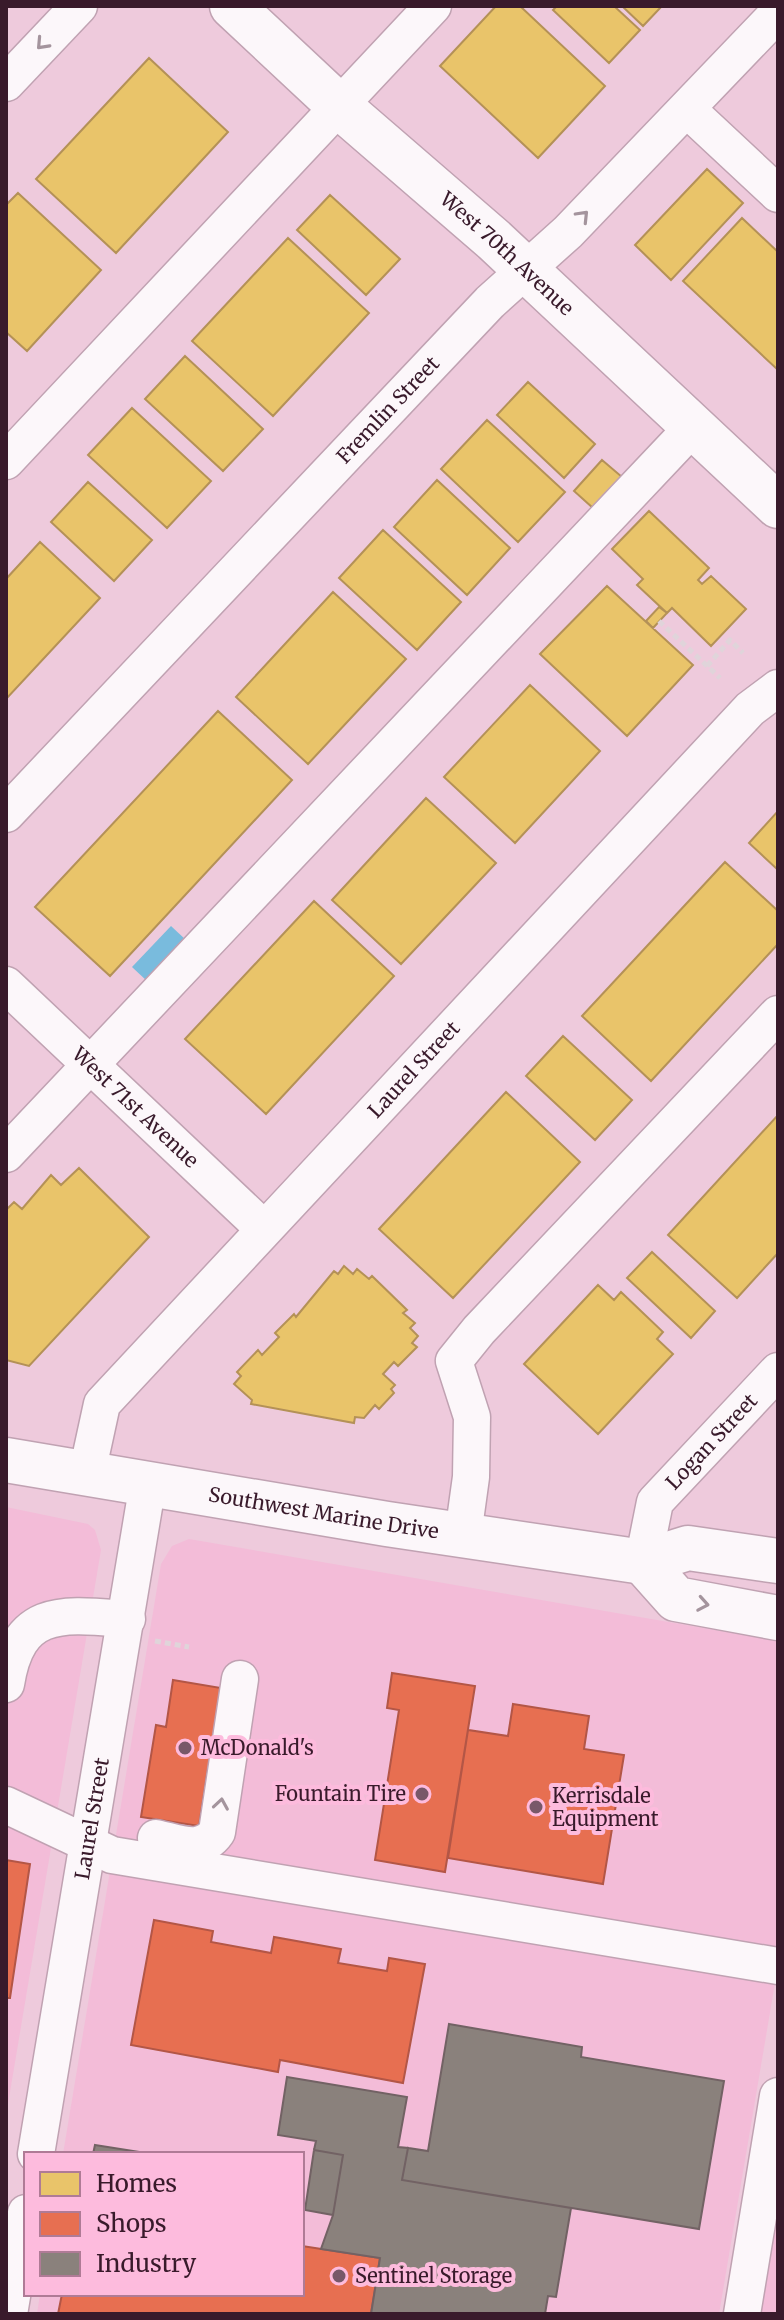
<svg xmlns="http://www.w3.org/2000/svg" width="784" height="2320" viewBox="0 0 784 2320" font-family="Merriweather,serif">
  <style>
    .built { fill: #f3bcd8 }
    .water { fill: #79bbdd }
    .homes { fill: #e9c46a; stroke: #b49157; stroke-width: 2 }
    .shops { fill: #e76f51; stroke: #b35646; stroke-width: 2 }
    .industry { fill: #8a817c; stroke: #726264; stroke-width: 2 }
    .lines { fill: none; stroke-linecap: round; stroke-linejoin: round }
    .minor-casing { stroke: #c0a2b2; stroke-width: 39 }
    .major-casing { stroke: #c0a2b2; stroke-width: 47 }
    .path { stroke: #e0d4da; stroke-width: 5; stroke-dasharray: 6 4; stroke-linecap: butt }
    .minor { stroke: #fcf7fa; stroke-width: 36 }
    .major { stroke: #fcf7fa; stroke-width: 44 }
    .oneway { stroke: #a4949d }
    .poi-dot { fill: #785869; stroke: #fdbbdd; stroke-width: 3 }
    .labels { text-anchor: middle; stroke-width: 8; stroke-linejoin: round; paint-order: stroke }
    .street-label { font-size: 20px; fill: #391a2b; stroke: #fdbbdd }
    .poi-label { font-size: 20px; fill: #391a2b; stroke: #fdbbdd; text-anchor: start }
  </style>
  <rect width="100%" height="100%" fill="#eecadc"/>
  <path class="built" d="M6,1507L88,1524L95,1530L101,1550L6,2116Z
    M189,1539L778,1641V1965L719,2314H37L40,2294H302V2154H63L161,1564L172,1546Z
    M778,2192V2314H759Z"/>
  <path class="water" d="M171,926L187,941L148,982L132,967Z"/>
  <path class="homes" d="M496,6H520L605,86L538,158L440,66Z
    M557,6H614L640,30L609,63L553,10Z
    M622,6H662L643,26Z
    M149,58L228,132L116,253L36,179Z
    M707,169L743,203L671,280L635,245Z
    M18,193L101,270L27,351L6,332V205Z
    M330,195L400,259L366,295L297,230Z
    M742,218L778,252V370L683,281Z
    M288,238L369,313L273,416L192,341Z
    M185,356L263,429L223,471L145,399Z
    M528,382L595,444L564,478L497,415Z
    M132,408L211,481L167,528L88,455Z
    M487,420L565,492L518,542L441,469Z
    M602,460L622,477L593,508L574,491Z
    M437,480L510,548L467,595L394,527Z
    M88,482L152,540L114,581L51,522Z
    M649,511L709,568L698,580L702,584L711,576L746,609L711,646L672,608L667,613L637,585L643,579L612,549Z
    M383,530L461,602L417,650L339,578Z
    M40,542L100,598L7,698L6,579Z
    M607,586L693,665L627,736L540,654Z
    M333,592L406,659L308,764L236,697Z
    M659,607L667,613L653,628L646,621Z
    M530,685L600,751L515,843L444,777Z
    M218,711L292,780L110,976L35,907Z
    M426,798L496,863L401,964L332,900Z
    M778,811V870L749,843Z
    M725,862L778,911V944L651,1081L582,1016Z
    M314,901L394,976L266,1114L185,1039Z
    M563,1036L632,1100L595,1140L526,1076Z
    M506,1092L580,1162L453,1298L379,1229Z
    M778,1115V1253L737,1298L668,1235Z
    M79,1168L149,1237L29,1366L6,1360V1210L14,1202L22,1209L51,1175L61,1185Z
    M652,1252L715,1311L691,1338L627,1278Z
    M344,1266L353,1274L357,1269L369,1279L372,1276L407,1310L403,1313L415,1323L410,1328L418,1336L412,1343L417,1347L398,1366L394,1362L383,1374L395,1385L391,1389L394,1393L379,1409L375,1405L364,1418L355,1417L354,1423L251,1404L252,1400L234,1384L241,1376L237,1372L258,1350L262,1355L279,1337L275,1333L294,1314L296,1317L334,1271L338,1274Z
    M598,1285L614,1300L621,1292L663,1332L657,1339L673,1354L598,1434L524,1364Z"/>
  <path class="shops" d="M392,1673L475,1686L445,1872L375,1860L399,1710L387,1708Z
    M173,1680L221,1688L214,1770L208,1768L199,1826L141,1817L156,1725L166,1727Z
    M513,1704L589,1716L584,1749L624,1755L603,1884L448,1858L468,1730L508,1736Z
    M6,1860L30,1864L10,1998H6Z
    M154,1920L213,1931L211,1942L271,1953L274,1937L341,1949L338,1963L387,1971L389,1958L425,1964L403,2083L280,2060L278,2072L131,2045Z
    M302,2246L380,2258L371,2314H58L62,2294H302Z"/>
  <path class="industry" d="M449,2024L582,2047L581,2057L724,2081L699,2229L402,2180L408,2148L428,2151Z
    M287,2077L407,2097L398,2147L408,2148L402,2180L571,2208L556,2297L548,2296L545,2314H371L380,2258L321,2249L333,2215L343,2155L314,2150L316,2141L278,2135Z
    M95,2145L152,2154H93Z
    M314,2150L343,2155L333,2215L305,2210Z"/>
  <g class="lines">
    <defs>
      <g id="minor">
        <path d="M6,83L79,6"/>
        <path d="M688,110L778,194"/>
        <path d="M6,461L433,6"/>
        <path id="s1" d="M6,814L490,302L568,232L778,13"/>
        <path id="s2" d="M6,985L264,1229"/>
        <path d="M6,1154L693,427"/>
        <path id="s3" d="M87,1473L102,1404L750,709L778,688"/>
        <path d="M463,1535L471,1477L472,1417L454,1361L479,1330L778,1014"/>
        <path id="s4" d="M643,1562L655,1502L778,1371"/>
        <path d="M6,1684C18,1607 62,1614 127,1619"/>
        <path d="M6,1805L112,1855L778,1966"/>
        <path d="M156,1838C179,1843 202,1854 217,1832L240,1679"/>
        <path id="s5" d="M36,2154L148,1483"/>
        <path d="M9,2314L26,2213"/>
        <path d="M742,2314L778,2096"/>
      </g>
      <g id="major">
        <path id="s6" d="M232,6L339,106L494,240L778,506"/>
        <path id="s7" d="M6,1460L387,1524L643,1562L688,1548L778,1561"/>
        <path d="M643,1562L676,1599L778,1618"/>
      </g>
    </defs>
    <use href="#minor" class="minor-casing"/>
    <use href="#major" class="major-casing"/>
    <path class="path" d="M659,621L720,678
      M707,666L730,640L743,653
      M155,1641L189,1647"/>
    <use href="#minor" class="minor"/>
    <use href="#major" class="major"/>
  </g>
  <defs><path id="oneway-chevron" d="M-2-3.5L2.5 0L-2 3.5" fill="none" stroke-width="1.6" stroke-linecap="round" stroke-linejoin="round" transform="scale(2)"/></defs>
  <g class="oneway">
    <use href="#oneway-chevron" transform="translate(42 44) rotate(133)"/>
    <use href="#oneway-chevron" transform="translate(583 216) rotate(-46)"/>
    <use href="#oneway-chevron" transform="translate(703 1604) rotate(10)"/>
    <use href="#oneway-chevron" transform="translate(221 1804) rotate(-81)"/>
  </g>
  <g class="poi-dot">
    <circle cx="185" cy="1748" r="8"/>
    <circle cx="422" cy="1794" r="8"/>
    <circle cx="536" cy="1807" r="8"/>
    <circle cx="339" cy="2276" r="8"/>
  </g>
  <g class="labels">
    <g class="street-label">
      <text dy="7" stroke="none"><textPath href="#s6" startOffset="370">West 70th Avenue</textPath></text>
      <text dy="7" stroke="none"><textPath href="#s1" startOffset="556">Fremlin Street</textPath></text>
      <text dy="7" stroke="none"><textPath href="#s3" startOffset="528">Laurel Street</textPath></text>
      <text dy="7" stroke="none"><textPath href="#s2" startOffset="178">West 71st Avenue</textPath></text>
      <text dy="7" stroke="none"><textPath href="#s4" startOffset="144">Logan Street</textPath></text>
      <text dy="7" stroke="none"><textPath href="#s7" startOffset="322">Southwest Marine Drive</textPath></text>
      <text dy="7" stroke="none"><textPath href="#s5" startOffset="340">Laurel Street</textPath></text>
    </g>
    <g class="poi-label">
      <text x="201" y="1755">McDonald's</text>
      <text x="406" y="1801" text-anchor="end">Fountain Tire</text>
      <text x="552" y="1803">Kerrisdale<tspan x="552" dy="23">Equipment</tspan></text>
      <text x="355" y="2283">Sentinel Storage</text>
    </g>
  </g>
  <rect width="784" height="2320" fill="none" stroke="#391a2b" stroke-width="16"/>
  <rect x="24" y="2152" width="280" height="144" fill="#fdbbdd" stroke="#af7b96" stroke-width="2"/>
  <rect x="40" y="2172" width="40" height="24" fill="#e9c46a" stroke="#af7b96" stroke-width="2"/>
  <text x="96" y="2192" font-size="24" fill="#391a2b">Homes</text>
  <rect x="40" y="2212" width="40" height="24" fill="#e76f51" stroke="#af7b96" stroke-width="2"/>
  <text x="96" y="2232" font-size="24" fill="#391a2b">Shops</text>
  <rect x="40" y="2252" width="40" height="24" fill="#8a817c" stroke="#af7b96" stroke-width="2"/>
  <text x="96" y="2272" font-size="24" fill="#391a2b">Industry</text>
</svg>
